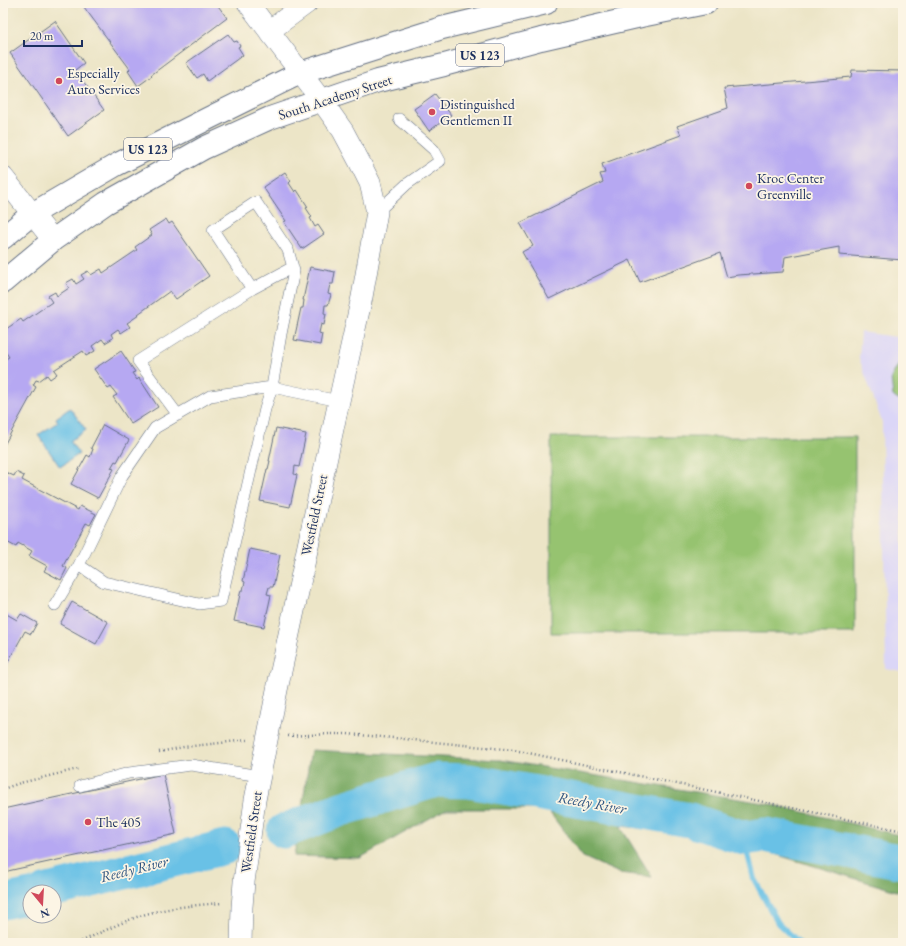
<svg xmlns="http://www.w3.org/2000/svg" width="906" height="946" viewBox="0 0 906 946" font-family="'EB Garamond',serif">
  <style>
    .built { fill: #dbd6f7 }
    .green { fill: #96c370; stroke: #587967 }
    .forest { fill: #78a962; stroke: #4a6c60 }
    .water { fill: #69c1e6; stroke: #4278a2 }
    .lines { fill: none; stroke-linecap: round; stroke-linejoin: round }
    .stream { stroke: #69c1e6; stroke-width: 6 }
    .river { stroke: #69c1e6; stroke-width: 35 }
    .building { fill: #b6a8f2 }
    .service-casing { stroke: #646f83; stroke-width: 12 }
    .minor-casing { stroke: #646f83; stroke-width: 22 }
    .trunk-casing { stroke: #646f83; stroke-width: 24 }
    .path { stroke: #646f83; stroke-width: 2.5; stroke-dasharray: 1 3; stroke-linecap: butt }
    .service { stroke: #fff; stroke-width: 11 }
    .minor { stroke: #fff; stroke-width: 21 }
    .trunk { stroke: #fff; stroke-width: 22 }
    .poi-dot { fill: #d1495b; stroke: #fcf5e5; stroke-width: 1.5 }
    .labels { text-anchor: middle; stroke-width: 3.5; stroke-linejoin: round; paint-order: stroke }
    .shield { fill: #fcf5e5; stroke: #5e6a86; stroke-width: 1 }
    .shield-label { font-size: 13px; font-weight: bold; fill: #1b2f5e }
    .poi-label { font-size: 14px; fill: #1b2f5e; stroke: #fcf5e5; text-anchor: start }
    .street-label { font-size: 14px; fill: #1b2f5e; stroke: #fcf5e5 }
    .water-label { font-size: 15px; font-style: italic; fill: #2e5480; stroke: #fcf5e5 }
  </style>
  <rect width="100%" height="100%" fill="#fcf5e5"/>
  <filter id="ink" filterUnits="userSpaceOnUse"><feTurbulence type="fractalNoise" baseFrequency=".025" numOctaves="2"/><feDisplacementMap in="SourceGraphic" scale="8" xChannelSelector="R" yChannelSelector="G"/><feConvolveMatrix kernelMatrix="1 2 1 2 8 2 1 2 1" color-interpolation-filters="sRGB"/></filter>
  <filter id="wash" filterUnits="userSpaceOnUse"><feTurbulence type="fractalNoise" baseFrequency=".012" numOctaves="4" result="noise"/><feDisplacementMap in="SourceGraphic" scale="16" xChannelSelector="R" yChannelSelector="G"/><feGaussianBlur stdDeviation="0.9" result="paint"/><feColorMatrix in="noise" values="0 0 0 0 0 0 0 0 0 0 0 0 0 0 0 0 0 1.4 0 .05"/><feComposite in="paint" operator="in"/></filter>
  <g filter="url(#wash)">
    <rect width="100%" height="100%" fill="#ece5c7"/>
    <path class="built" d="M861,332L903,338V672L886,669L882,422L859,358Z"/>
    <path class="green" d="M903,356V404L893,396L891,378Z
      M551,437H855V633H551Z"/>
    <path class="forest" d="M311,750L500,760L770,804L903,836V893L712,835L620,826L652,877L619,873L583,857L547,809H446L360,858L294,856Z"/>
    <path class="water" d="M70,408L86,430L70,441L79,454L60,467L38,435L58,422L56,418Z"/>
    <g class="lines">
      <path class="stream" d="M744,838L754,879L778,923L799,943"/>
      <path class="river" d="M284,831L341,809L436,780L469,781L690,820L744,838L765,835L848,851L903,862
        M44,892L225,847
        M3,902L30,896"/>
    </g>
    <g id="blocks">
      <path class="building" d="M81,3H216L227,18L151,75L152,76L138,86L128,71L130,69Z
        M55,21L84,63L75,70L104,110L68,136L10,53Z
        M228,34L234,42L237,41L240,46L238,47L243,55L207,81L203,74L197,78L186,63Z
        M852,70L903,71V260L839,255V247L785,257L783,272L738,275L727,277L720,253L640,282L630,260L549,299L522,252L533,246L520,223L603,182L600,174L605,173L602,164L681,135L677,126L728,108L724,88L851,77Z
        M435,94L451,115L429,131L414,109Z
        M285,172L291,181L289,183L295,192L297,190L308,207L306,208L312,217L310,218L315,227L318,225L324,234L302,249L284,222L286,221L263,187Z
        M166,219L169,224L172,222L209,276L176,299L170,291L138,314L139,315L127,323L130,327L121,333L118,329L111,334L113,338L105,343L102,339L92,346L95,351L86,356L83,351L54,370L57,374L50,379L47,375L39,381L36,380L33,385L36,387L3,447V359L4,360L9,357L3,348V331L21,319L23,322L52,302L48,296L55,292L57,296L69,288L66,283L73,279L76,284L84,279L81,275L88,271L91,275L101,269L103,273L137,250L135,247L152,235L149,230Z
        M310,267L335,272L333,284H330L328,294L331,295L328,305H325L324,313L326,314L324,325L321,324L319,333L322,334L320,345L294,340L301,308H303L304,300H303Z
        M121,351L135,372L132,373L137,380L139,378L158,407L131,424L113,397L117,395L111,387L108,389L94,369Z
        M103,425L129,440L117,462L115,461L111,468L114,469L98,498L71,484L87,455L90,457L93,449L91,448Z
        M276,428L306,434L299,467L295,466L294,474L297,475L290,507L260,501L267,469H268L270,461H269Z
        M5,472L14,476L16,472L24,476L22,480L78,510L80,506L96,514L90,525L86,523L63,566L67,568L61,580L44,571L47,566L29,556L32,551L18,543L16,547L3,540V473L4,474Z
        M250,549L280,555L273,587H269L267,594L271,595L264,627L234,621L241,590H243L245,582L243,581Z
        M72,602L108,622L96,644L60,624Z
        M3,612L17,620L21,614L37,623L31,634L25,631L3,671Z
        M3,673L7,675L3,683Z
        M163,774L176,834L3,872V809Z"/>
    </g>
  </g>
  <g filter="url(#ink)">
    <use href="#blocks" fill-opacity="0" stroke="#646f83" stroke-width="1"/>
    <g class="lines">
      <defs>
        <path id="service" d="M377,212L407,184L440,161L434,150L399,119
          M252,289L293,267
          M178,415L138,361L252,289L213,230L256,202L288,250L294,271L281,334L272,387L210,396L155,428L122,476L79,565L104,582L199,604L221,601L265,409L272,387L339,401
          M55,605L79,565
          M80,786L129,773L191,765L260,776"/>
        <path id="minor" d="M269,31L307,3
          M3,177L53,240
          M241,943L242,907L244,882L255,800L277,690L339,401L362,297L377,212L370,183L359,161L343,131L321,100L248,3"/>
        <path id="trunk" d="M3,238L32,214L116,165L209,118L300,73L442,28L546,3
          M3,282L53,240L106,203L204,148L270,118L378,81L444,65L541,39L641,16L706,3"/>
      </defs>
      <use href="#service" class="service-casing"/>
      <use href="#minor" class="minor-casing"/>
      <use href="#trunk" class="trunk-casing"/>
      <path class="path" d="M903,619L900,633L903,638
        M288,736L329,734H347L394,738L514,750L903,831
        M159,752L184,747L247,740
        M3,789L20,783L78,769
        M78,943C100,933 123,921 146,914C171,907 197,905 222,903"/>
      <use href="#service" class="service"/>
      <use href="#minor" class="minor"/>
      <use href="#trunk" class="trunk"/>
    </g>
  </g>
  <g class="poi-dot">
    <circle cx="59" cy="81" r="4"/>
    <circle cx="432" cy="112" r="4"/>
    <circle cx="749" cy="186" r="4"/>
    <circle cx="88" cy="822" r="4"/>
  </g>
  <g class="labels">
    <g class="shield">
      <rect x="456" y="44" width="48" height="22" rx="3"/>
      <rect x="124" y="138" width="48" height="22" rx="3"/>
    </g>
    <g class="shield-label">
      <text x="480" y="60">US 123</text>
      <text x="148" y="154">US 123</text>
    </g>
    <g class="poi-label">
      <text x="67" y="78">Especially<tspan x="67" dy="16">Auto Services</tspan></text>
      <text x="440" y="109">Distinguished<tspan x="440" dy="16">Gentlemen II</tspan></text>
      <text x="757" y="183">Kroc Center<tspan x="757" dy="16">Greenville</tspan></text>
      <text x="96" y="827">The 405</text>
    </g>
    <g class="street-label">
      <text transform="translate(335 97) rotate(-18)" y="5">South Academy Street</text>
      <text transform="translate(314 515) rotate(-78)" y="5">Westfield Street</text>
      <text transform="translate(251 832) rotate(-82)" y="5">Westfield Street</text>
    </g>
    <g class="water-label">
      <text transform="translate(592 803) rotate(10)" y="5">Reedy River</text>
      <text transform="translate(134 869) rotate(-14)" y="5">Reedy River</text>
    </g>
  </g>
  <rect width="906" height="946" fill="none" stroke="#fcf5e5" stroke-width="16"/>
  <g transform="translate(42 904) rotate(162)"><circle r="19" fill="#fcf5e5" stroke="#a2a6af"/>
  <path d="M0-3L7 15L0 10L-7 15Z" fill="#d1495b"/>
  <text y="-6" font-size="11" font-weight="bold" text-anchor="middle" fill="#1b2f5e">N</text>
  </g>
  <path d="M24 40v6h58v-6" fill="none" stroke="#1b2f5e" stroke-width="2"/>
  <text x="30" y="40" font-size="12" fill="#1b2f5e" stroke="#fcf5e5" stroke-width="3" paint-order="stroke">20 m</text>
</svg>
